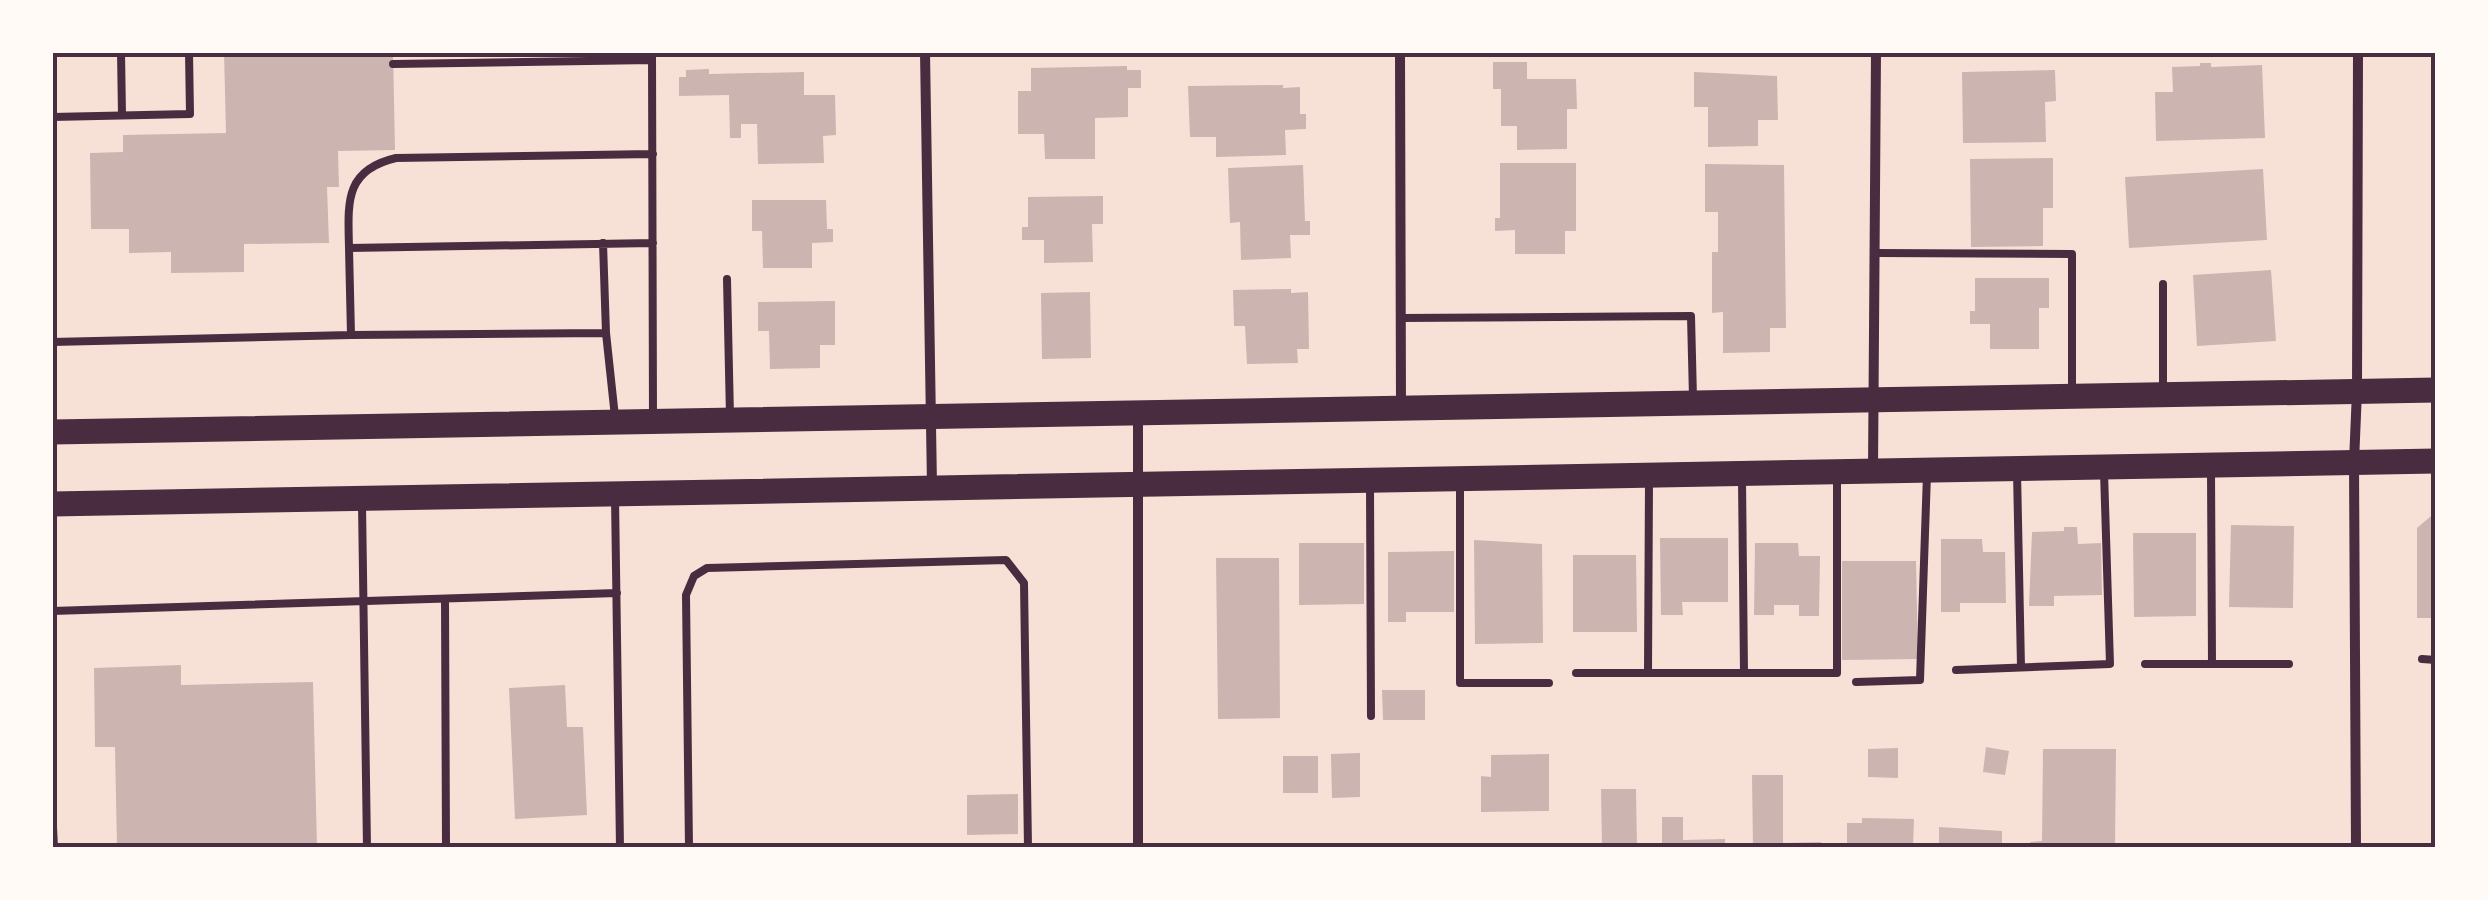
<svg xmlns="http://www.w3.org/2000/svg" width="2488" height="900" viewBox="0 0 2488 900" font-family="Barlow,sans-serif">
  <style>
    .building { fill: #ccb4b1 }
    .lines { fill: none; stroke-linecap: round; stroke-linejoin: round }
    .service { stroke: #4a2c40; stroke-width: 8 }
    .minor { stroke: #4a2c40; stroke-width: 10 }
    .primary { stroke: #4a2c40; stroke-width: 25 }
    .neatline { fill: none; stroke: #4a2c40; stroke-width: 4 }
  </style>
  <rect width="100%" height="100%" fill="#f7e1d7"/>
  <path class="building" d="M224,52H393L395,150L338,151L339,187H327L329,243L244,244V272L171,273V252L129,253V229H91L90,153L123,152V135L226,133Z
    M1493,62H1527V79H1576L1577,109H1567V149L1517,150V126H1501V89H1493Z
    M2200,63H2211V67L2262,65L2265,138L2156,141L2155,92H2173L2172,67L2200,66Z
    M1127,66V70H1141V88H1128V117L1095,118V159H1045L1044,134H1018V91H1031V68Z
    M709,69V74L804,72V95H835L836,135L823,136L824,163L758,164L757,124H741V138H730L729,95L679,96V77H686V70Z
    M2055,70L2056,101L2045,102L2046,142L1963,143L1962,72Z
    M1694,72L1777,76L1778,120H1758V146L1708,147V107H1694Z
    M1283,85V88L1300,87V114H1306V129L1285,130L1286,155L1216,157V137H1190L1188,86Z
    M2053,158V208H2043V246L1971,247L1970,159Z
    M1500,163H1576V231H1565V254H1515V230L1495,231V218H1500Z
    M1705,164L1784,165L1786,328H1770V352L1723,353V312L1712,313V252H1718V212H1705Z
    M1303,165L1305,221H1310V235H1290L1291,258L1241,260L1240,222L1230,223L1228,168Z
    M2263,169L2267,240L2129,248L2125,177Z
    M1103,196V224H1092L1093,262L1044,263V240H1022V227H1028V197Z
    M752,200H826L827,229H833V242L812,243V268H763L762,231H752Z
    M2271,270L2276,341L2197,346L2193,275Z
    M1975,278H2049V308H2039V349H1990V324H1970V311H1975Z
    M1291,289V293L1308,292L1309,349H1297L1298,363L1247,364L1245,326H1234L1233,290Z
    M1090,292L1091,358L1042,359L1041,293Z
    M835,301V345H820V368L770,369L769,331H758V302Z
    M2431,516H2436V618H2417V528Z
    M2231,525L2294,526L2293,608L2229,607Z
    M2064,527H2077L2078,544L2101,543L2102,595L2054,596V606H2029L2032,532L2064,531Z
    M2133,533H2196V616L2134,617Z
    M1660,538H1728V602H1682L1683,615H1661Z
    M1941,539H1982L1983,552H2005L2006,603H1960V612H1941Z
    M1474,540L1542,544L1543,643L1475,644Z
    M1299,543H1364V604L1299,605Z
    M1755,543H1798L1799,556H1820L1819,616H1799V605H1774V615H1754Z
    M1454,551V612H1406V622H1388V552Z
    M1573,555H1636L1637,632H1573Z
    M1216,558H1279L1280,718L1218,719Z
    M1842,561H1916L1918,659L1842,660Z
    M181,665V685L313,682L317,848H117L115,747H95L94,668Z
    M565,685L567,727H583L587,815L515,819L509,688Z
    M1382,690H1425V720H1383Z
    M1986,747L2009,751L2005,775L1983,772Z
    M1898,748V778L1868,777V749Z
    M2043,749H2116L2115,848H2030V842L2042,841Z
    M1360,753V797L1332,798L1331,754Z
    M1549,754V811L1481,812V776L1491,777V755Z
    M1283,756H1318V793H1283Z
    M1752,775H1783V843L1821,842V848H1753Z
    M1601,789H1636L1637,848H1602Z
    M1018,794V834L967,835V795Z
    M1662,817H1683V840L1725,839V848H1662Z
    M1862,818L1914,819L1913,848H1847V823H1862Z
    M1939,827L2002,831V848H1939Z
    M1209,844H1278V848H1209Z"/>
  <g class="lines">
    <path class="service" d="M121,52L122,115
      M652,52L653,418
      M393,64L652,60
      M52,117L190,114L189,52
      M603,243L606,333
      M349,248C348,203 344,170 396,158L653,154
      M1875,253L2072,254V390
      M727,279L730,417
      M1401,318L1691,316L1693,398
      M52,342L351,335
      M2163,389V284
      M615,417L606,333L351,335L349,248L653,243
      M2211,470L2212,664H2289
      M2017,472L2021,667
      M1742,478L1744,673
      M1460,484V683H1549
      M1370,485L1371,716
      M615,497L620,848
      M362,504L367,848
      M445,599L446,848
      M52,611L617,593
      M2422,659L2436,660
      M2145,664H2212
      M1956,670L2110,664L2104,472
      M1576,673H1837V476
      M1648,673L1649,480
      M1856,682L1920,680L1927,474
      M52,805L54,848
      M689,848L686,595L694,576L707,568L1006,560L1024,583L1028,848"/>
    <path class="minor" d="M925,52L932,486
      M1400,52L1401,407
      M1873,471L1876,52
      M1138,848V414
      M2356,848L2354,462L2357,391L2358,52"/>
    <path class="primary" d="M52,432L2436,390
      M52,504L2436,461"/>
  </g>
  <rect width="2488" height="900" fill="none" stroke="#fffaf5" stroke-width="110"/>
  <rect x="55" y="55" width="2378" height="790" class="neatline"/>
</svg>
